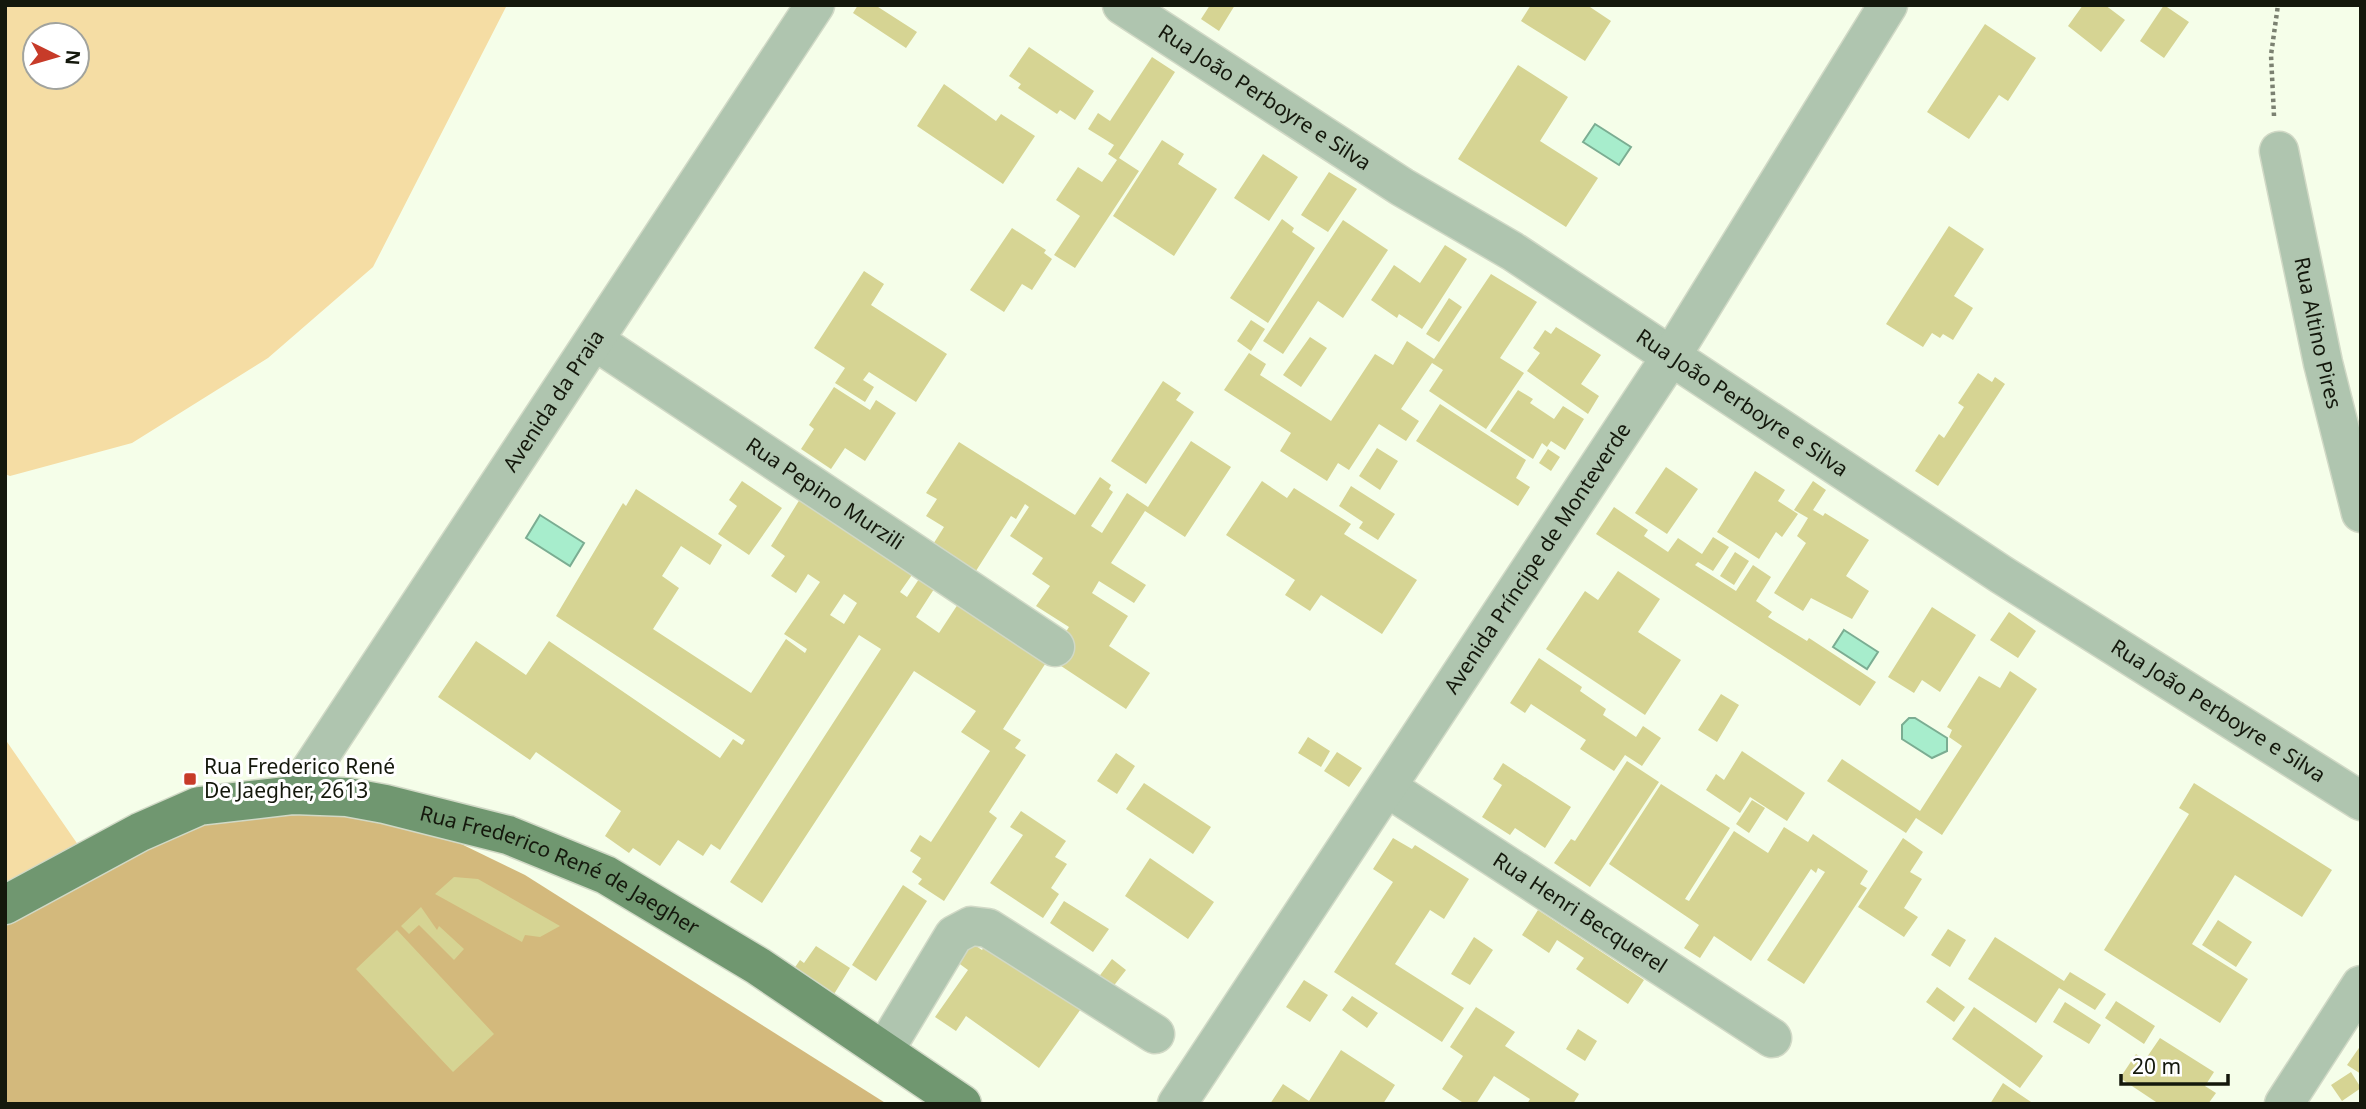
<svg xmlns="http://www.w3.org/2000/svg" width="2366" height="1109" viewBox="0 0 2366 1109" font-family="'Noto Sans',sans-serif">
  <style>
    .green { fill: #f5dda4; fill-rule: evenodd }
    .forest { fill: #d3b97c }
    .water { fill: #a7edcc; stroke: #7bad92; stroke-width: 2 }
    .building { fill: #d6d493; fill-rule: evenodd }
    .lines { fill: none; stroke-linecap: round; stroke-linejoin: round }
    .minor-casing { stroke: #d1d9c6; stroke-width: 41 }
    .major-casing { stroke: #d1d9c6; stroke-width: 41 }
    .path { stroke: #7b8171; stroke-width: 4.5; stroke-dasharray: 3.5 3.5; stroke-linecap: butt }
    .minor { stroke: #afc5af; stroke-width: 38 }
    .major { stroke: #709770; stroke-width: 38 }
    .poi-dot { fill: #c73b29; stroke: #fff; stroke-width: 2.5 }
    .labels { text-anchor: middle; stroke-width: 6; stroke-linejoin: round; paint-order: stroke }
    .street-label { font-size: 21px; fill: #14180c; stroke: #fff }
    .poi-label { font-size: 21px; fill: #14180c; stroke: #fff; text-anchor: start }
  </style>
  <rect width="100%" height="100%" fill="#f5fee9"/>
  <path class="green" d="M5,5H507L373,267L268,358L132,443L10,476L5,474ZM35,35H77V77H35Z
    M5,739L83,852L5,893Z"/>
  <path class="forest" d="M306,799L455,841L525,875L887,1104H5V925L193,826Z"/>
  <path class="water" d="M1595,124L1631,147L1619,165L1583,142Z
    M540,515L584,543L570,566L526,538Z
    M1844,630L1878,652L1867,669L1833,647Z
    M1909,718H1915L1947,738V751L1932,758L1902,739V725Z"/>
  <path class="building" d="M858,5H875L917,32L906,48L853,13Z
    M1210,5H1235L1219,31L1201,19Z
    M1531,5H1587L1611,21L1585,61L1521,21Z
    M2083,5H2105L2125,20L2101,52L2068,26Z
    M2164,5L2189,22L2164,58L2140,41Z
    M1985,24L2036,58L2008,101L1999,95L1969,139L1927,112Z
    M1029,47L1094,91L1075,120L1060,110L1057,114L1018,88L1021,84L1009,76Z
    M1152,57L1175,72L1119,158L1139,171L1075,268L1054,255L1080,216L1056,200L1078,167L1102,182L1117,160L1108,154L1114,145L1088,129L1098,113L1110,121Z
    M1518,65L1568,97L1540,141L1598,178L1566,227L1458,159Z
    M944,84L996,121L1001,114L1035,136L1003,184L917,126Z
    M1162,140L1184,154L1178,164L1217,189L1174,256L1113,216Z
    M1263,154L1298,177L1269,221L1234,198Z
    M1329,172L1357,189L1328,232L1301,215Z
    M1282,219L1294,228L1292,232L1315,248L1268,323L1230,298Z
    M1343,220L1388,250L1343,318L1318,301L1283,354L1263,341Z
    M1949,226L1984,249L1954,296L1973,308L1953,340L1943,334L1940,338L1932,333L1923,347L1886,324Z
    M1012,228L1046,250L1044,253L1052,259L1032,290L1022,284L1004,312L970,290Z
    M1445,245L1467,259L1422,329L1399,314L1397,318L1371,300L1394,265L1420,283Z
    M864,271L884,284L871,305L947,354L916,402L869,372L863,380L874,387L865,402L835,383L845,368L814,348Z
    M1491,274L1537,302L1500,358L1524,373L1486,429L1429,391L1443,370L1432,363L1401,409L1419,421L1406,441L1379,424L1349,470L1338,463L1327,481L1280,451L1291,433L1224,390L1249,353L1266,364L1260,375L1331,421L1375,354L1393,365L1407,341L1434,359Z
    M1449,298L1462,307L1439,342L1426,334Z
    M1251,320L1265,329L1251,351L1237,341Z
    M1556,327L1601,355L1581,384L1599,396L1588,414L1527,371L1540,353L1533,348L1545,330L1551,334Z
    M1310,337L1327,348L1301,387L1283,375Z
    M1978,373L1992,382L1995,377L2005,384L1938,486L1915,471L1939,434L1944,438L1964,407L1958,403Z
    M1163,381L1181,393L1176,400L1194,412L1146,484L1111,461Z
    M834,387L870,410L876,400L896,413L865,461L845,448L831,469L801,449L814,429L809,425Z
    M1518,390L1533,399L1530,403L1554,419L1563,406L1584,419L1565,450L1551,441L1547,447L1542,443L1533,459L1490,431Z
    M1440,404L1526,460L1516,478L1530,487L1518,506L1416,441Z
    M1191,441L1231,467L1185,537L1145,511L1111,563L1146,585L1134,603L1099,581L1092,593L1128,616L1109,646L1150,673L1126,709L1049,658L1069,627L1036,606L1050,586L1032,574L1043,558L1010,536L1029,507L1025,504L1016,519L1011,516L974,574L932,546L944,527L926,516L937,499L926,493L959,442L1075,515L1100,477L1111,485L1109,489L1113,492L1091,526L1102,533L1127,493L1148,507Z
    M1377,448L1398,461L1380,490L1359,476Z
    M1548,449L1560,457L1551,471L1539,463Z
    M1666,467L1698,489L1667,534L1635,513Z
    M1755,471L1785,490L1778,501L1798,514L1782,537L1776,532L1759,559L1717,532Z
    M742,481L782,508L749,555L718,534L737,506L729,500Z
    M1262,481L1287,498L1294,488L1351,524L1344,534L1417,580L1382,634L1321,595L1310,611L1285,595L1295,580L1226,535Z
    M1813,481L1826,490L1813,510L1823,516L1825,513L1869,540L1846,576L1869,591L1852,619L1811,598L1803,611L1774,593L1806,543L1797,536L1808,518L1794,510Z
    M1351,486L1395,514L1378,540L1359,528L1363,522L1339,506Z
    M636,489L722,545L710,565L681,546L662,576L679,588L653,629L751,693L786,639L805,653L807,649L784,634L820,582L808,574L796,593L771,576L785,556L771,546L800,499L914,572L900,592L907,597L921,576L936,586L916,617L939,633L960,601L1049,658L1003,729L1021,740L1015,748L1026,755L989,812L997,818L944,901L918,884L922,879L912,872L921,858L910,851L920,835L931,842L990,751L961,732L976,711L914,671L762,903L730,882L881,649L859,635L720,850L711,844L703,856L678,840L660,866L633,848L629,853L605,836L621,811L536,752L530,760L438,697L476,641L526,675L549,641L720,758L733,739L742,745L745,740L556,616L623,503L626,506ZM844,594L857,603L844,624L830,615Z
    M1614,507L1648,530L1644,536L1668,552L1678,538L1702,554L1713,537L1729,547L1713,571L1698,562L1695,565L1736,591L1753,565L1771,577L1756,601L1772,612L1768,617L1807,641L1809,638L1876,682L1860,706L1596,534Z
    M1735,552L1749,561L1734,585L1720,576Z
    M1618,571L1660,599L1638,632L1681,660L1645,715L1546,649L1585,591L1598,600Z
    M1932,607L1976,635L1940,692L1922,680L1914,693L1888,677Z
    M2009,612L2036,631L2018,658L1990,640Z
    M1539,658L1582,687L1580,691L1606,709L1603,715L1636,737L1643,726L1661,738L1642,766L1625,755L1614,771L1580,749L1586,740L1531,704L1525,713L1510,703Z
    M2010,671L2037,689L1942,835L1916,818L1906,833L1827,781L1842,759L1920,811L1962,746L1949,737L1952,730L1947,727L1979,676L2000,688Z
    M1721,694L1739,705L1717,742L1698,730Z
    M1308,737L1330,751L1321,767L1298,753Z
    M1742,751L1805,793L1787,821L1750,797L1740,813L1706,790L1716,774L1724,780Z
    M1337,752L1362,768L1349,787L1324,771Z
    M1116,753L1135,766L1117,794L1097,781Z
    M1627,761L1659,782L1590,887L1554,863L1571,839L1575,841Z
    M1503,763L1571,807L1545,848L1515,828L1510,835L1482,817L1502,785L1493,779Z
    M1144,783L1211,827L1193,854L1126,809Z
    M2194,783L2332,870L2302,917L2235,875L2192,944L2248,979L2220,1023L2104,950L2189,814L2179,808Z
    M1661,784L1730,828L1685,899L1689,901L1734,831L1768,853L1784,827L1808,842L1813,834L1868,871L1860,884L1867,888L1804,984L1767,960L1825,872L1818,868L1816,873L1811,869L1751,961L1714,936L1700,958L1684,948L1699,925L1609,864Z
    M1752,800L1765,808L1749,833L1736,824Z
    M1021,811L1066,841L1055,857L1067,864L1051,888L1059,894L1043,918L990,883L1023,835L1010,827Z
    M1393,838L1412,849L1415,845L1469,879L1444,919L1430,910L1395,964L1464,1008L1442,1042L1334,972L1393,882L1373,869Z
    M1903,838L1923,852L1910,872L1922,879L1904,908L1918,917L1904,937L1858,907Z
    M1150,858L1214,902L1188,939L1125,896Z
    M454,877L478,879L560,926L540,937L525,935L522,942L435,894Z
    M903,885L927,901L876,981L852,965Z
    M1064,901L1109,929L1093,952L1050,923Z
    M421,907L437,930L439,926L464,949L454,960L419,925L409,934L401,926Z
    M1538,910L1644,980L1628,1004L1576,969L1584,958L1557,940L1549,953L1522,935Z
    M2218,920L2252,942L2236,967L2202,945Z
    M1948,929L1966,940L1950,967L1931,955Z
    M397,930L494,1034L453,1072L356,969Z
    M1474,937L1493,950L1470,985L1451,974Z
    M1995,937L2064,981L2070,972L2106,994L2095,1010L2059,988L2036,1023L1968,979Z
    M967,940L982,950L989,940L1083,1006L1039,1068L966,1016L956,1031L935,1017L968,970L953,959Z
    M816,946L850,968L831,999L791,973L800,960L804,963Z
    M1112,959L1126,970L1112,988L1098,978Z
    M1304,980L1328,995L1310,1022L1286,1007Z
    M1937,987L1965,1007L1954,1022L1926,1002Z
    M1352,996L1378,1013L1367,1028L1342,1010Z
    M2116,1001L2155,1026L2144,1044L2105,1018Z
    M2065,1002L2101,1025L2089,1044L2053,1022Z
    M1476,1007L1515,1032L1505,1046L1579,1094L1573,1104H1527L1530,1099L1494,1076L1476,1104H1465L1442,1089L1463,1056L1450,1047Z
    M1974,1007L2043,1056L2020,1088L1952,1039Z
    M1578,1029L1597,1041L1585,1061L1566,1049Z
    M2160,1038L2214,1072L2205,1086L2216,1093L2208,1104H2159L2120,1078L2136,1054L2145,1060Z
    M2361,1045V1074L2347,1065Z
    M1341,1050L1395,1085L1383,1104H1270L1283,1084L1309,1101Z
    M2351,1072L2361,1088L2342,1101L2331,1085Z
    M2003,1083L2034,1104H1990Z"/>
  <g class="lines">
    <defs>
      <g id="minor">
        <path id="s1" d="M1122,5L1402,187L1512,251L2002,575L2361,801"/>
        <path id="s2" d="M2279,151L2323,363L2361,513"/>
        <path id="s3" d="M595,341L1055,647"/>
        <path id="s4" d="M1388,788L1772,1038"/>
        <path id="s5" d="M294,795L815,5"/>
        <path d="M884,1051L954,935L971,926L988,928L1155,1034"/>
        <path id="s6" d="M1177,1104L1670,358L1888,5"/>
        <path d="M2284,1104L2361,985"/>
      </g>
      <g id="major">
        <path id="s7" d="M5,905L140,832L199,806L294,795L347,797L385,804L508,835L606,875L758,966L962,1104"/>
      </g>
    </defs>
    <use href="#minor" class="minor-casing"/>
    <use href="#major" class="major-casing"/>
    <path class="path" d="M2274,116L2271,55L2278,5"/>
    <use href="#minor" class="minor"/>
    <use href="#major" class="major"/>
  </g>
  <rect class="poi-dot" x="183" y="772" width="14" height="14" rx="3.5"/>
  <g class="labels">
    <g class="street-label">
      <text dy="7" stroke="none"><textPath href="#s1" startOffset="170">Rua João Perboyre e Silva</textPath></text>
      <text dy="7" stroke="none"><textPath href="#s2" startOffset="186">Rua Altino Pires</textPath></text>
      <text dy="7" stroke="none"><textPath href="#s5" startOffset="472">Avenida da Praia</textPath></text>
      <text dy="7" stroke="none"><textPath href="#s1" startOffset="737">Rua João Perboyre e Silva</textPath></text>
      <text dy="7" stroke="none"><textPath href="#s3" startOffset="276">Rua Pepino Murzili</textPath></text>
      <text dy="7" stroke="none"><textPath href="#s6" startOffset="654">Avenida Príncipe de Monteverde</textPath></text>
      <text dy="7" stroke="none"><textPath href="#s1" startOffset="1304">Rua João Perboyre e Silva</textPath></text>
      <text dy="7" stroke="none"><textPath href="#s7" startOffset="593">Rua Frederico René de Jaegher</textPath></text>
      <text dy="7" stroke="none"><textPath href="#s4" startOffset="229">Rua Henri Becquerel</textPath></text>
    </g>
    <g class="poi-label">
      <text x="204" y="774">Rua Frederico René<tspan x="204" dy="24">De Jaegher, 2613</tspan></text>
    </g>
  </g>
  <rect width="2366" height="1109" fill="none" stroke="#14180c" stroke-width="14"/>
  <g transform="translate(56 56) rotate(95)"><circle r="33" fill="#ffffff" stroke="#a1a39e" stroke-width="2"/>
  <path d="M0-5L12 26L0 18L-12 26Z" fill="#c73b29"/>
  <text y="-10" font-size="19" font-weight="bold" text-anchor="middle" fill="#14180c">N</text>
  </g>
  <path d="M2121 1074v10h107v-10" fill="none" stroke="#14180c" stroke-width="3.5"/>
  <text x="2132" y="1074" font-size="21" fill="#14180c" stroke="#ffffff" stroke-width="5" paint-order="stroke">20 m</text>
</svg>
